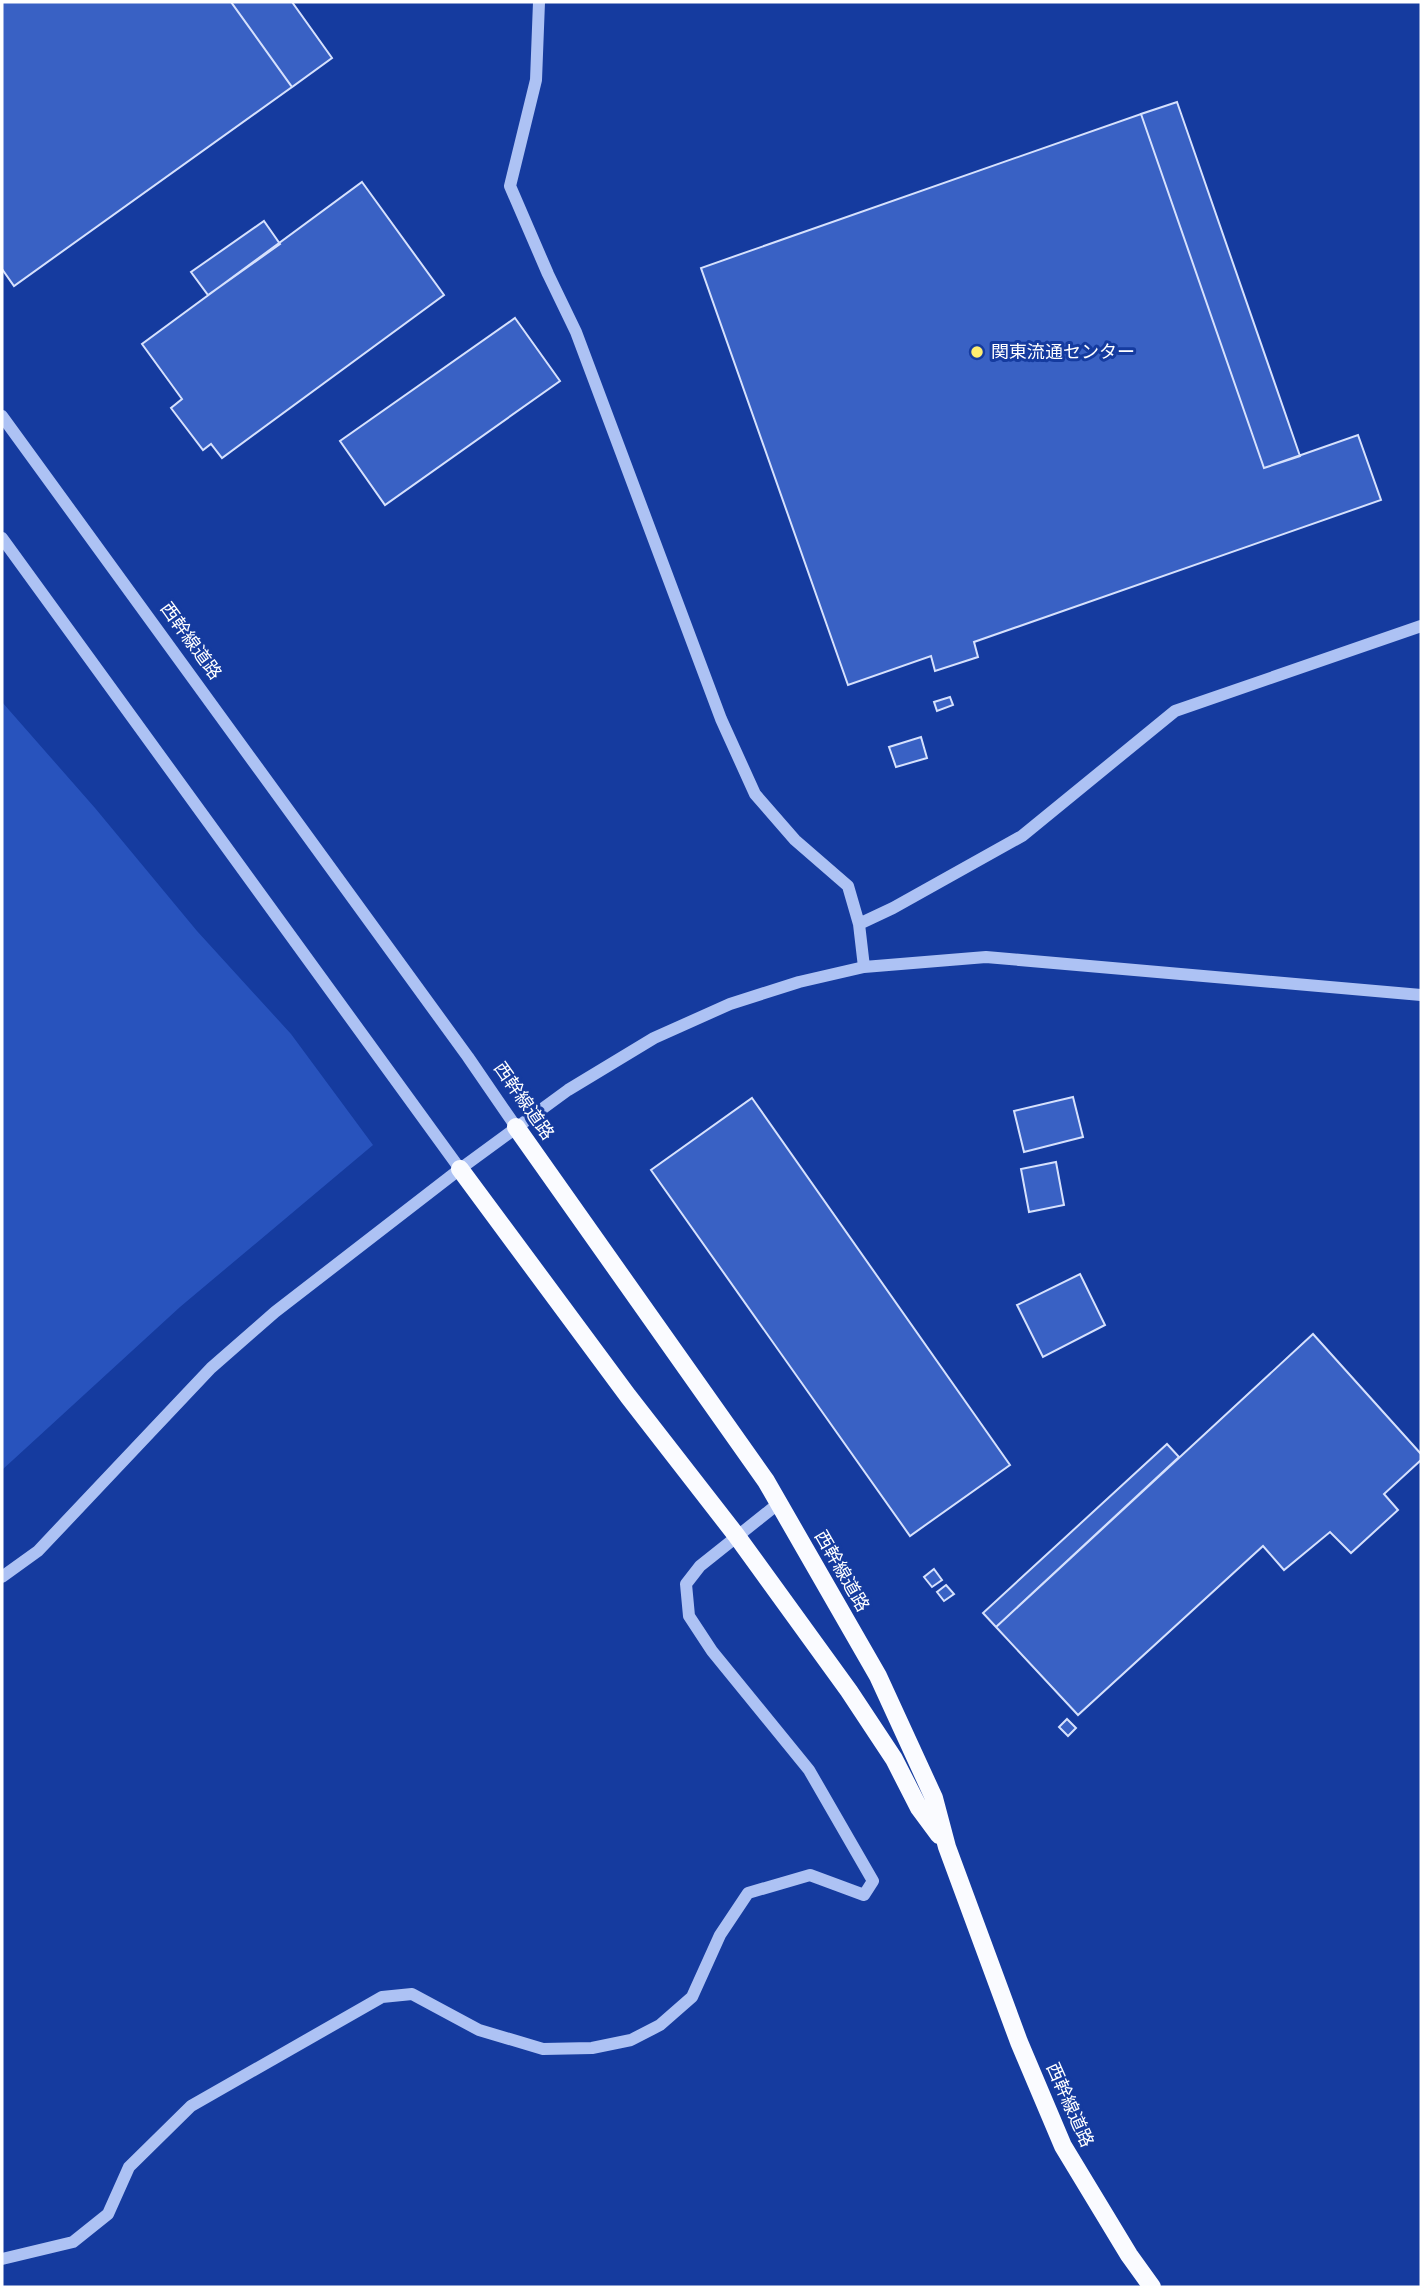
<svg xmlns="http://www.w3.org/2000/svg" width="1423" height="2289" viewBox="0 0 1423 2289" font-family="'Work Sans','Noto Sans JP',sans-serif">
  <style>
    .green { fill: #2853bd }
    .building { fill: #3961c4; stroke: #d6e1fd; stroke-width: 2 }
    .lines { fill: none; stroke-linecap: round; stroke-linejoin: round }
    .minor { stroke: #adc2f4; stroke-width: 12 }
    .major { stroke: #fafbff; stroke-width: 18 }
    .poi-dot { fill: #ffed70; stroke: #153b9f; stroke-width: 2.5 }
    .labels { text-anchor: middle; stroke-width: 6; stroke-linejoin: round; paint-order: stroke }
    .poi-label { font-size: 18px; fill: #fff; stroke: #153b9f; text-anchor: start }
    .street-label { font-size: 18px; fill: #fff; stroke: #153b9f }
  </style>
  <rect width="100%" height="100%" fill="#153b9f"/>
  <path class="green" d="M2,702L95,808L197,931L291,1034L373,1145L180,1307L2,1470Z"/>
  <path class="building" d="M2,2H231L292,87L14,286L2,269Z
    M231,2H292L332,58L292,87Z
    M1177,102L1300,456L1264,468L1141,114Z
    M1141,114L1264,468L1358,435L1381,500L974,642L978,657L935,671L931,656L848,685L701,268Z
    M362,182L444,295L222,458L211,444L203,450L171,408L182,399L142,344Z
    M264,221L280,244L208,295L191,272Z
    M515,318L560,381L385,505L340,441Z
    M950,697L953,705L937,711L934,702Z
    M921,737L927,758L896,767L889,747Z
    M1073,1097L1083,1137L1024,1152L1014,1111Z
    M752,1098L1010,1465L910,1536L651,1170Z
    M1056,1162L1064,1205L1029,1212L1021,1169Z
    M1080,1274L1105,1325L1043,1357L1017,1305Z
    M1313,1334L1421,1454V1460L1384,1494L1398,1510L1351,1553L1330,1532L1284,1570L1263,1546L1078,1715L996,1627Z
    M1167,1444L1179,1457L996,1627L983,1613Z
    M934,1569L942,1580L932,1587L924,1577Z
    M946,1585L954,1594L944,1601L937,1592Z
    M1067,1719L1076,1728L1068,1736L1059,1727Z"/>
  <g class="lines">
    <path class="minor" d="M539,2L536,80L510,186L548,274L576,332L721,719L755,794L795,840L848,886L859,924L864,967
      M2,416L468,1057L516,1127
      M2,538L460,1169
      M859,924L893,908L1022,836L1175,711L1421,626
      M2,1577L38,1551L211,1368L275,1312L460,1169L568,1090L654,1038L730,1004L799,982L864,967L986,957L1421,995
      M2,2259L73,2242L108,2214L129,2167L191,2106L382,1997L412,1994L479,2030L543,2049L592,2048L631,2040L660,2025L692,1997L720,1935L748,1893L810,1875L864,1895L873,1881L809,1770L712,1651L689,1616L686,1584L700,1566L779,1503"/>
    <path class="major" d="M516,1127L766,1481L878,1676L934,1798L947,1847L1019,2042L1063,2146L1129,2255L1152,2287
      M460,1169L628,1396L736,1535L849,1691L894,1759L919,1808L939,1835"/>
  </g>
  <circle class="poi-dot" cx="977" cy="352" r="7"/>
  <g class="labels">
    <g class="poi-label">
      <text x="991" y="358">関東流通センター</text>
    </g>
    <g class="street-label">
      <text transform="translate(191 641) rotate(54)" y="6">西幹線道路</text>
      <text transform="translate(524 1101) rotate(55)" y="6">西幹線道路</text>
      <text transform="translate(842 1571) rotate(60)" y="6">西幹線道路</text>
      <text transform="translate(1070 2105) rotate(66)" y="6">西幹線道路</text>
    </g>
  </g>
  <rect width="1423" height="2289" fill="none" stroke="#ffffff" stroke-width="7"/>
</svg>
